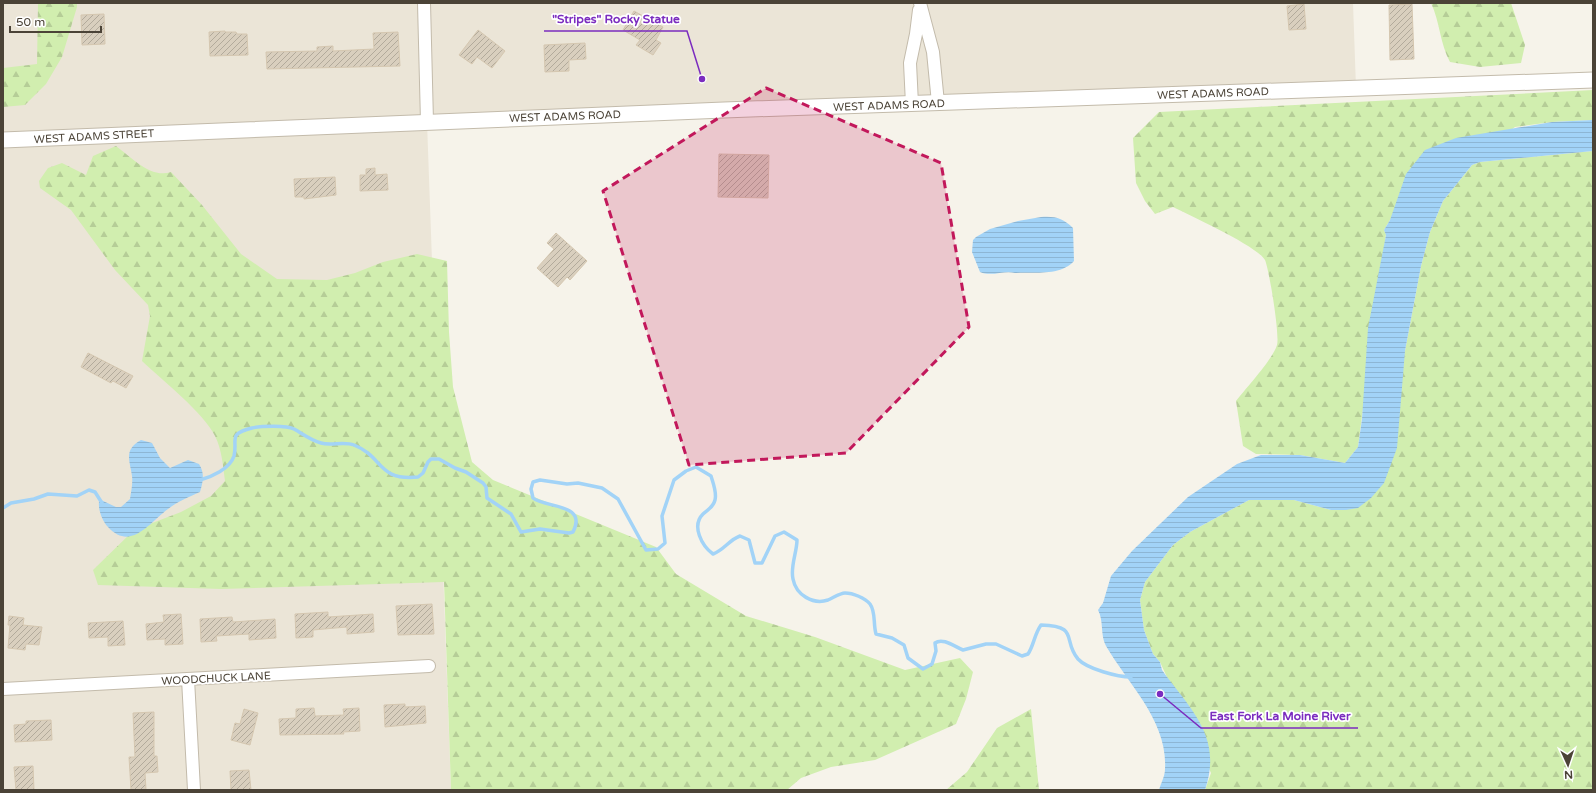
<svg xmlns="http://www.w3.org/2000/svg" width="1596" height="793" viewBox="0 0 1596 793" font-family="'Varela Round',sans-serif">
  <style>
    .residential { fill: #ebe5d7 }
    .forest { fill: url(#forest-firs) }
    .water { fill: url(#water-rules) }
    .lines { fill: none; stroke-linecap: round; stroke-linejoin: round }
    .stream { stroke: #a2d3f7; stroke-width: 3.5 }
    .building { fill: url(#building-hatch); stroke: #d5c7b0 }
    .minor-casing { stroke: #c3bbab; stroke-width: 14 }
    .tertiary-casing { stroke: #c3bbab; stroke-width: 17 }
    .minor { stroke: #fff; stroke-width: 12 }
    .tertiary { stroke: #fff; stroke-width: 15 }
    .marked { fill: #c2185b; fill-opacity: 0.2; stroke: #c2185b; stroke-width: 3; stroke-dasharray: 8 5; stroke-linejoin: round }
    .labels { text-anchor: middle; stroke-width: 3.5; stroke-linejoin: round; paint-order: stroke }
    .street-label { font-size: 11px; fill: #4b4337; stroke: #fff }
    .leader { fill: none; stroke: #7b2cbf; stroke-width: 1.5 }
    .callout-dot { fill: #7b2cbf; stroke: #fff; stroke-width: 1.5 }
    .callout-label { font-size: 12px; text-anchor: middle; font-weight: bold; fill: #7b2cbf; stroke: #fff; stroke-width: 3.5; stroke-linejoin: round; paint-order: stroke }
  </style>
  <defs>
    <pattern id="forest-firs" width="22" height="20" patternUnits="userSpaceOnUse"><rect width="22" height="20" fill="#d1eeaf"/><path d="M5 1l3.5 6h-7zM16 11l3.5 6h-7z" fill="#b5cd97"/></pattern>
    <pattern id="water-rules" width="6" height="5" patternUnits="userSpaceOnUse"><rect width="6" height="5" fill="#a2d3f7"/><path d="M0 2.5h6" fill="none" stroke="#8db6d4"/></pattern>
    <pattern id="building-hatch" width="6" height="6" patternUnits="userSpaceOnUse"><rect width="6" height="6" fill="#d9cfbe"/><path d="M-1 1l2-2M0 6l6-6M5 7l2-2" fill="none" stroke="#b2aa9b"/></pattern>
  </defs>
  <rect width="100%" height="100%" fill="#f6f3ea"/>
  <path class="residential" d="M3,3H1353L1356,88L427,122L451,790H3Z"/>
  <path class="forest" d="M38,3H77V7L62,57L46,84L25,105L3,107V68L37,64Z
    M1431,3H1511L1525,45L1521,63L1480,67L1450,62C1440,44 1440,22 1431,3Z
    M1593,90V120L1552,122L1515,127L1390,220L1384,230L1386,234L1358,447L1345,463L1300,455L1256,454L1243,446L1236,401C1246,388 1273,359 1277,345C1280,335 1269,269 1265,260C1257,246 1191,216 1173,207L1155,214L1145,201L1136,183L1133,138L1159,112Z
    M116,146C131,157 151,179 171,172L202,205L241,254L277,279L327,280L355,273L383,262L417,254L447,261L449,332L453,387L472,462L493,480L656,547L676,574L746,616L815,637L905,670L960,658L973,672L966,699L956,724L875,760L831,767L801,778L787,790H451L444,582L221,589L98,585L93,570L134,530L181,512L211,496L225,481C223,466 222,450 215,436C204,413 162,380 142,361L150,316L148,305L115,270L71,210L40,188L39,181L48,168L62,163L86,175L93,156Z
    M1593,151V790H1205L1211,773L1160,662L1153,654L1144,630L1140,600L1145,582L1173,545L1190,532L1249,500H1294L1331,510L1405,351L1421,266L1430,232L1443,201L1472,165L1480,162Z
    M1031,709L1039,790H946L967,772L997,728Z"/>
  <path class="water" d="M1593,120V151L1480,162L1472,165L1443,201L1430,232L1421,266L1405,351L1397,448L1384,483L1371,498L1358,508L1346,510H1331L1294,500H1249L1190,532L1173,545L1145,582L1140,600L1144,630L1153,654L1160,662L1162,670C1191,710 1223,737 1205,790H1159C1161,783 1165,776 1165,769C1168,721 1128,684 1106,646C1100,635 1104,621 1098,610L1103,603L1111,576L1132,551L1188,497L1237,464L1261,455H1300L1345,463L1358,447L1362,419L1368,328L1386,235L1384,230L1390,220L1406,174L1425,150L1456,138L1552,122Z
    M1041,217C1055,216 1063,218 1073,228L1074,261C1061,276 1034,272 1015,273C1004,270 992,277 980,272L972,252L973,240L976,237L990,229L1018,221Z
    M141,440L152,443L160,458L170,468L188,460L199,464C205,473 203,482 200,492C189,497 178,501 168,509C150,522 131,552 108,527C102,521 98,509 99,502L101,500L116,507H121L130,499C131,492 133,484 132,476C130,461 123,450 141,440Z"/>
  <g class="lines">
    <path class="stream" d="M200,480C211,477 230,469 234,456C238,440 227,434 252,428C260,426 287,425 294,429C303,434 310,440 321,443C331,446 344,441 354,445C384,457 377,481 418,477L423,473L428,462L431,459H439L455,468L466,472L483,483L486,487L487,498L511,514L521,532L540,529L569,533L573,532C588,503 545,508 533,498L531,489L533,482L540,480L567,484L578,483L602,488L618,499L646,550L658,549L665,543L662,516L674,480L686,471L696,467L711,476C713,483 717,492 715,500C713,508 708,509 703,514C691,526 702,546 713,554C724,550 729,540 740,536L749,540L755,563H762L775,536L784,532L797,540C797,552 790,567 793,579C796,595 813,605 828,600C833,598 840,593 845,593C853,593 865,598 870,604C876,612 873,624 876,634L892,638L904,645L908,658L923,669L932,664L936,651L935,643C943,637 955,647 963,650L986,644H996L1022,656L1028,654C1034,645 1034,635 1041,625C1080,626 1062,640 1078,659C1087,669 1118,677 1131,677
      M3,508L11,503L34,499L48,494L77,496L89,490L95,492L102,503"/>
  </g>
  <path class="building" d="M1304,4L1306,29L1289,30L1287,6Z
    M1412,4L1414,59L1390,60L1389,5Z
    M634,11L663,27L656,40L661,43L653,55L636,45L640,40L623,30Z
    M104,14L105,44L82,45L81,15Z
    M478,30L505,51L492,68L477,57L472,64L459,55Z
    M225,31V32H236L237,34H247L248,55L210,56L209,32Z
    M398,32L400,66L267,69L266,52L317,51V47L333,46V51L374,49L373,33Z
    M585,43L586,59L569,60V71L545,72L544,45Z
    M719,154L769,155L768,198L718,197Z
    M375,168V175L387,174L388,190L360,191V175H366V169Z
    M335,177L336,195L304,199V197H295L294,179Z
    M556,233L587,261L570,280L567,277L558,287L537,268L554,249L547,243Z
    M88,353L133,376L126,388L113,381L111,383L81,367Z
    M432,604L434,634L398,635L396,606Z
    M328,612V617L373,614L374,632L347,634V627L313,630V637L296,638L295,614Z
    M181,614L183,644L165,645V639L147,640L146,624L164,622L163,615Z
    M9,616L24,618L23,625L42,627L39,645L26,644L25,650L8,648L10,625H8Z
    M232,617L233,622L275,619L276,638L249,640V634L216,636L217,641L201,642L200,619Z
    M123,621L125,645L108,646V637L89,638L88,623Z
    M405,704V707L425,706L426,723L385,727L384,705Z
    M314,708L315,716L344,715L343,709L359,708L360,731L343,732L344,734L280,735L279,719L296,718V709Z
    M244,709L258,713L250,745L231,740L235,723L240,724Z
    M154,712V756H157L158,772L145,773L146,790H131L129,757H135L133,713Z
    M51,720L52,740L15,742L14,725L26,724V721Z
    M33,766L34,790H16L14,767Z
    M249,770L251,790H231L230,771Z"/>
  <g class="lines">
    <defs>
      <path id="minor" d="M424,3L427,122
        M920,3L933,52L938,103
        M912,104L910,63L916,34L919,10
        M188,679L194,790
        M3,689L429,666"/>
      <path id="tertiary" d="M3,140L724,110L1593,80"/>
    </defs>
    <use href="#minor" class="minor-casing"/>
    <use href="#tertiary" class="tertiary-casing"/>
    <use href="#minor" class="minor"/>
    <use href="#tertiary" class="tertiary"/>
  </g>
  <path class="marked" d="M766,88L941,163L969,327L846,453L689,465L603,191Z"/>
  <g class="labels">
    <g class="street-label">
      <text transform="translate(1213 93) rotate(-2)" y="4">WEST ADAMS ROAD</text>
      <text transform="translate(889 105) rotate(-2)" y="4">WEST ADAMS ROAD</text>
      <text transform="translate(565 116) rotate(-2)" y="4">WEST ADAMS ROAD</text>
      <text transform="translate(94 136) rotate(-3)" y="4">WEST ADAMS STREET</text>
      <text transform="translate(216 678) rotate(-3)" y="4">WOODCHUCK LANE</text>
    </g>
  </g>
  <path class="leader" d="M702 79L687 31H544M1160 694L1201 728H1358"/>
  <g class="callout-dot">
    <circle cx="702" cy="79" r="4"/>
    <circle cx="1160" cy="694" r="4"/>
  </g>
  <g class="callout-label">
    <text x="616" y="23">"Stripes" Rocky Statue</text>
    <text x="1280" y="720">East Fork La Moine River</text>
  </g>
  <rect width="1596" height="793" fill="none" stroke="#4b4337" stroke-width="8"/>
  <g transform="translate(1568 765) rotate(177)" stroke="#ffffff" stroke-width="3" paint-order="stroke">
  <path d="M0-3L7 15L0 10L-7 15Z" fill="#4b4337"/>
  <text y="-6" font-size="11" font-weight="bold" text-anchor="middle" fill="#4b4337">N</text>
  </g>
  <path d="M10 26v6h91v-6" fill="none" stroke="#4b4337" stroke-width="2"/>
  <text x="16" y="26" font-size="12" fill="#4b4337" stroke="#ffffff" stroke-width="3" paint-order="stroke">50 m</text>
</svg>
